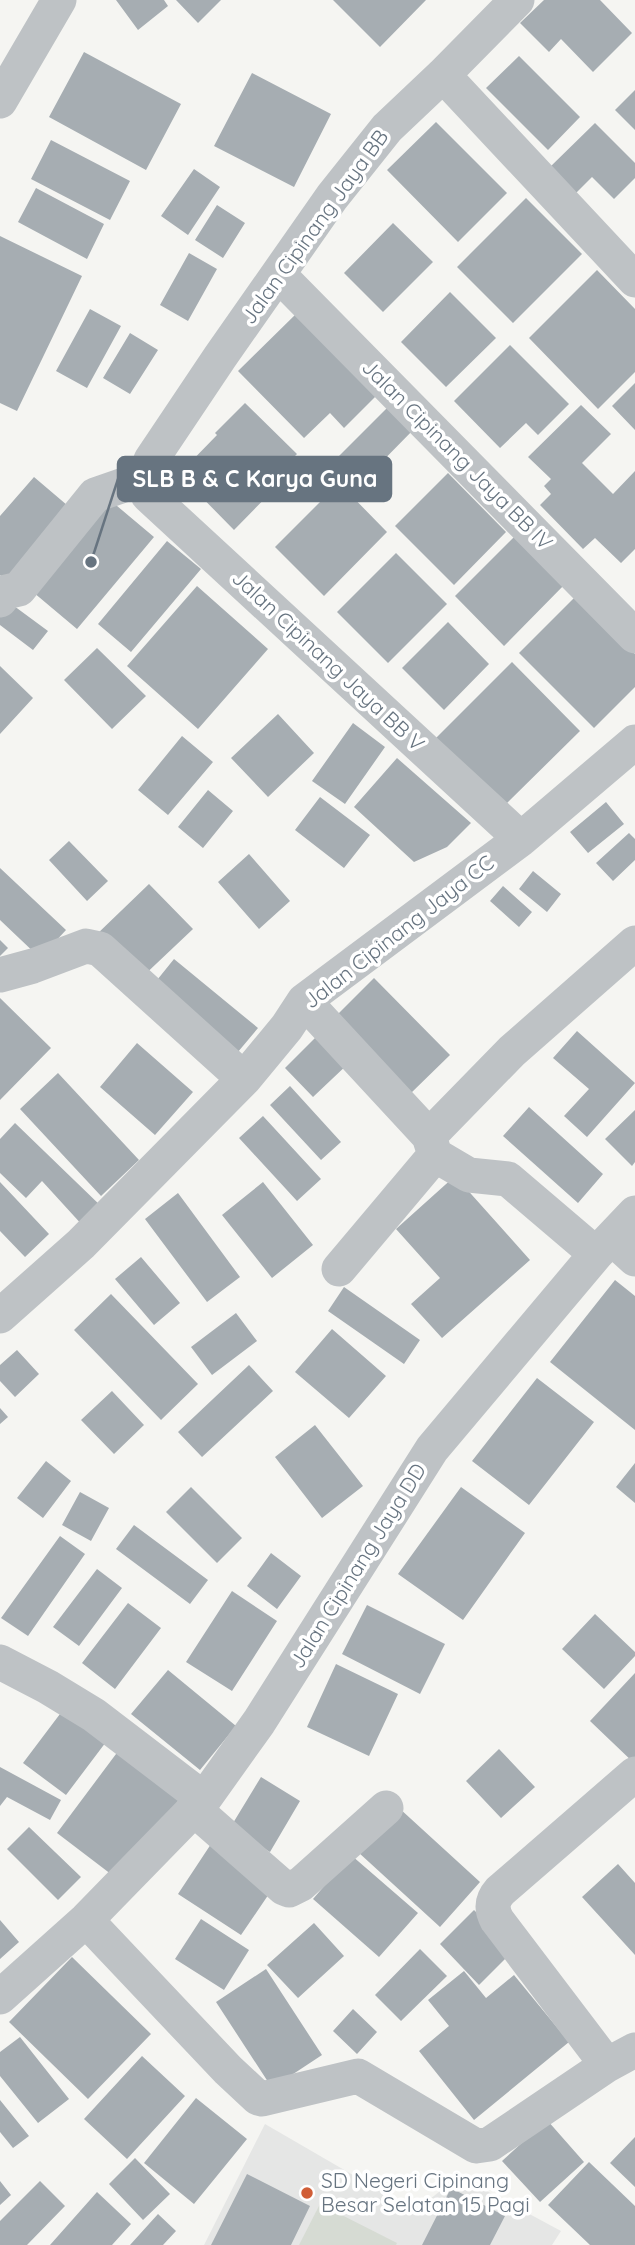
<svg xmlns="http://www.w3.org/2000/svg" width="635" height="2245" viewBox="0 0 635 2245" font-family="Quicksand,sans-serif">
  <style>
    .built { fill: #e5e6e5 }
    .green { fill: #d6dbd3 }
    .building { fill: #a6adb2 }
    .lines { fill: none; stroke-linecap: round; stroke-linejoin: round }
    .street { stroke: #bec2c5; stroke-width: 35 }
    .poi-dot { fill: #d05e37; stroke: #fff; stroke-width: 2.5 }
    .labels { text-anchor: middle; stroke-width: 7; stroke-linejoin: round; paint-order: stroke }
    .street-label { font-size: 21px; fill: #677480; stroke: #fff }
    .poi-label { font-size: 21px; fill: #677480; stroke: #fff; text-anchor: start }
    .leader { fill: none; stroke: #677480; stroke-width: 2.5 }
    .callout-dot { fill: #677480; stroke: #fff; stroke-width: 2.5 }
    .callout { fill: #677480; stroke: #677480; stroke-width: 2.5 }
    .callout-label { font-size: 23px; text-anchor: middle; font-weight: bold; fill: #fff }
  </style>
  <rect width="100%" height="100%" fill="#f5f5f2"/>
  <path class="built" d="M265,2124L415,2211L459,2176L561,2231L552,2245H204Z"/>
  <path class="green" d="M320,2204L397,2243L396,2245H299Z"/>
  <path class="building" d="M116,0H164L168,6L138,30Z
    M176,0H221L198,23Z
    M333,0H426L380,47Z
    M544,0H600L632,33L593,72L561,39L549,52L520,23Z
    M84,52L181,104L146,170L49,117Z
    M519,56L580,117L548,150L486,88Z
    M252,73L331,114L294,187L214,146Z
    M635,90V130L615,110Z
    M436,122L507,193L458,242L387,170Z
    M595,123L635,163V178L614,199L592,177L575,194L549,168Z
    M51,140L130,181L110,220L31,179Z
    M194,169L220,187L188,235L161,216Z
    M36,188L104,224L87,259L18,222Z
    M526,198L582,254L513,323L457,267Z
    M217,205L245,223L223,258L195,240Z
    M393,223L433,262L383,312L344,273Z
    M0,236L82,276L17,411L0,403Z
    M189,253L217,269L188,321L160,305Z
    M597,270L635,309V372L598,409L529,338Z
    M450,292L496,338L446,387L401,342Z
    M90,309L121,326L87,388L56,371Z
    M297,313L380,392L344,428L330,413L304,438L238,371Z
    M130,333L158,350L130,394L103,378Z
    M510,345L569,404L538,435L526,423L500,448L454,401Z
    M635,383V430L612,406Z
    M393,402L417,426L362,482L337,458Z
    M245,403L297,454L279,472L285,478L234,530L179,474L217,435L215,433Z
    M581,405L611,434L582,463L613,494L635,471V549L621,563L595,538L583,549L540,505L551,494L544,486L551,479L528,457Z
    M448,473L506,532L454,585L395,526Z
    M34,477L74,511L10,584L0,575V516Z
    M339,483L387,532L324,596L275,547Z
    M104,495L154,537L77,629L27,587Z
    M518,533L567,582L504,646L455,596Z
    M167,541L201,569L131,652L98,624Z
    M396,553L447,604L388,663L337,612Z
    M197,586L268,649L198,729L127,666Z
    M577,595L635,654V687L594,728L519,653Z
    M10,603L48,631L33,650L0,625V615Z
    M448,622L489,664L444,710L402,668Z
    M97,648L146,696L112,729L64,680Z
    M512,662L580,731L503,807L435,739Z
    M0,666L33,698L0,734Z
    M278,714L314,753L268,797L231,758Z
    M353,723L385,747L345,804L312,781Z
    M182,736L213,762L168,815L138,790Z
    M397,758L471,823L447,847L414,862L354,807Z
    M208,790L233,811L203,848L178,827Z
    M320,797L370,835L344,868L295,830Z
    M606,802L624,824L588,853L570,832Z
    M629,833L635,839V860L613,881L596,863Z
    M69,841L108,881L87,901L49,860Z
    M249,854L290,901L259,929L218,882Z
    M0,868L66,930L40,958L0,920Z
    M533,871L561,894L547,912L519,889Z
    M149,884L193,929L138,981L95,936Z
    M503,886L532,912L519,927L490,901Z
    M0,940L8,948L0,956Z
    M174,959L258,1028L232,1059L149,990Z
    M374,978L450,1055L410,1094L335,1017Z
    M0,998L51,1048L0,1100Z
    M577,1031L635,1083L587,1137L564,1116L589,1089L553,1058Z
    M321,1032L350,1062L313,1097L285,1068Z
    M137,1043L193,1092L155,1135L100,1087Z
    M58,1073L139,1160L101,1196L20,1109Z
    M290,1086L341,1142L321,1160L270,1105Z
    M529,1107L603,1174L578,1203L503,1136Z
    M635,1110V1162L632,1166L605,1139Z
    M263,1116L321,1179L297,1201L239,1138Z
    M15,1123L104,1209L84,1227L42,1181L26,1198L0,1173V1139Z
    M455,1176L530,1260L442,1338L411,1304L440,1278L396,1229Z
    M0,1182L49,1234L25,1257L0,1231Z
    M263,1182L313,1245L272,1278L222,1215Z
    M178,1193L240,1277L207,1302L145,1219Z
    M141,1257L180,1303L154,1325L115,1279Z
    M615,1280L635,1296V1430L550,1362Z
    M344,1287L420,1340L404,1364L328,1311Z
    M111,1294L198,1384L161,1420L74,1330Z
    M236,1313L257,1341L212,1375L191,1347Z
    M332,1329L386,1376L349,1418L295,1372Z
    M17,1350L39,1374L15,1397L0,1381V1365Z
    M249,1365L273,1391L202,1457L178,1432Z
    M537,1378L594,1422L529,1505L472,1461Z
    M112,1391L144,1425L114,1454L81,1420Z
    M0,1408L8,1417L0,1424Z
    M315,1425L363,1486L322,1518L275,1457Z
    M46,1461L71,1481L43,1518L17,1498Z
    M635,1463V1503L616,1487Z
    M191,1487L242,1538L217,1563L166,1512Z
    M461,1487L525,1533L463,1620L398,1574Z
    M80,1492L109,1508L91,1541L62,1525Z
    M134,1525L208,1580L190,1604L116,1549Z
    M60,1536L85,1554L28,1636L1,1618Z
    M271,1553L301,1576L277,1609L247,1586Z
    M97,1569L122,1588L79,1646L53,1627Z
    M232,1591L277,1621L232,1691L186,1662Z
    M128,1603L161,1628L115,1689L82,1663Z
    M367,1605L445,1644L420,1694L342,1654Z
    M595,1614L635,1652V1656L604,1689L562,1649Z
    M336,1664L398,1694L369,1756L307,1727Z
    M168,1670L236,1726L200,1770L131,1714Z
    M635,1673V1764L590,1721Z
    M66,1706L109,1738L66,1795L23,1763Z
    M499,1749L535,1787L501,1818L466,1781Z
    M119,1750L181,1797L120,1881L57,1833Z
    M0,1767L61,1800L50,1820L7,1797L0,1806Z
    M261,1777L300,1801L270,1852L230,1828Z
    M399,1808L480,1882L440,1927L358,1852Z
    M29,1827L81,1877L58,1900L7,1849Z
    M211,1844L275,1885L241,1935L178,1894Z
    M351,1855L418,1913L379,1957L313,1899Z
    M618,1864L635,1883V1955L582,1897Z
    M474,1910L514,1950L479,1985L440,1944Z
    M201,1919L249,1950L224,1990L175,1959Z
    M0,1920L19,1942L0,1959Z
    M314,1923L344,1956L298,1998L267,1965Z
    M420,1949L447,1976L401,2021L375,1995Z
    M72,1957L151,2034L88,2099L9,2022Z
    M266,1969L322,2055L272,2088L216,2002Z
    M464,1971L486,1998L514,1975L569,2042L474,2120L419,2051L449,2026L428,2000Z
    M353,2009L377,2032L357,2054L333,2031Z
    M20,2037L69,2099L38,2123L0,2076V2052Z
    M142,2056L185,2096L127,2159L84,2119Z
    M196,2098L247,2139L194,2204L144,2163Z
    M0,2100L29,2136L13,2148L0,2132Z
    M547,2120L584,2162L540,2202L502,2161Z
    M635,2137V2187L610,2163Z
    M135,2158L170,2194L143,2220L109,2184Z
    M589,2162L635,2206V2245H590L548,2205Z
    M247,2174L310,2206L291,2245H211Z
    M0,2181L11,2195L0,2205Z
    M40,2181L65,2206L27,2245H0V2221Z
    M451,2188L505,2216L490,2245H422Z
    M97,2192L131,2224L112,2245H50Z
    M158,2214L176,2231L163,2245H130Z"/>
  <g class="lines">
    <path class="street" d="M443,75L635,280
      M0,101L59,0
      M279,275L635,636
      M144,478L151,460L220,357L332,197L387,128L443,75L517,0
      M144,478L148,495L521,839
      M0,600L6,592L19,589L95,495L144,478
      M0,975L33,966L86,946L100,949L244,1079
      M304,1001L429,1136L435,1155L469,1175L508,1179L596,1254
      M429,1136L512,1051L635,943
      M612,1238L635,1259
      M339,1269L435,1155
      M0,1316L81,1244L244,1079L287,1027L304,1001L521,839L635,742
      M0,1662L48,1687L94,1715L204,1799
      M194,1809L284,1888L289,1890L301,1884L386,1808
      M86,1920L228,2070L258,2098L262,2099L358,2076L476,2146L490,2144L607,2065L635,2050
      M0,1997L86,1920L204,1799L259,1722L432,1449L596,1254L635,1213
      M607,2065L497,1920C491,1909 492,1900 500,1891L635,1774"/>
  </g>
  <circle class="poi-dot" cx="307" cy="2193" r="7"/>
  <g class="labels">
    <g class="street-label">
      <text transform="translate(315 227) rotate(-54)" y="7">Jalan Cipinang Jaya BB</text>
      <text transform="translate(457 455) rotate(45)" y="7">Jalan Cipinang Jaya BB IV</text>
      <text transform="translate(328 661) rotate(43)" y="7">Jalan Cipinang Jaya BB V</text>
      <text transform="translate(399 932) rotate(-38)" y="7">Jalan Cipinang Jaya CC</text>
      <text transform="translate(358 1566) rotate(-58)" y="7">Jalan Cipinang Jaya DD</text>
    </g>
    <g class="poi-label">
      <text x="321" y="2188">SD Negeri Cipinang<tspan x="321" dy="24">Besar Selatan 15 Pagi</tspan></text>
    </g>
  </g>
  <path class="leader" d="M91 562L118 479"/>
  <circle class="callout-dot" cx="91" cy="562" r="7"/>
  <rect class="callout" x="118" y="457" width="273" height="44" rx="7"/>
  <g class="callout-label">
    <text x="255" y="487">SLB B &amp; C Karya Guna</text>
  </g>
</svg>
